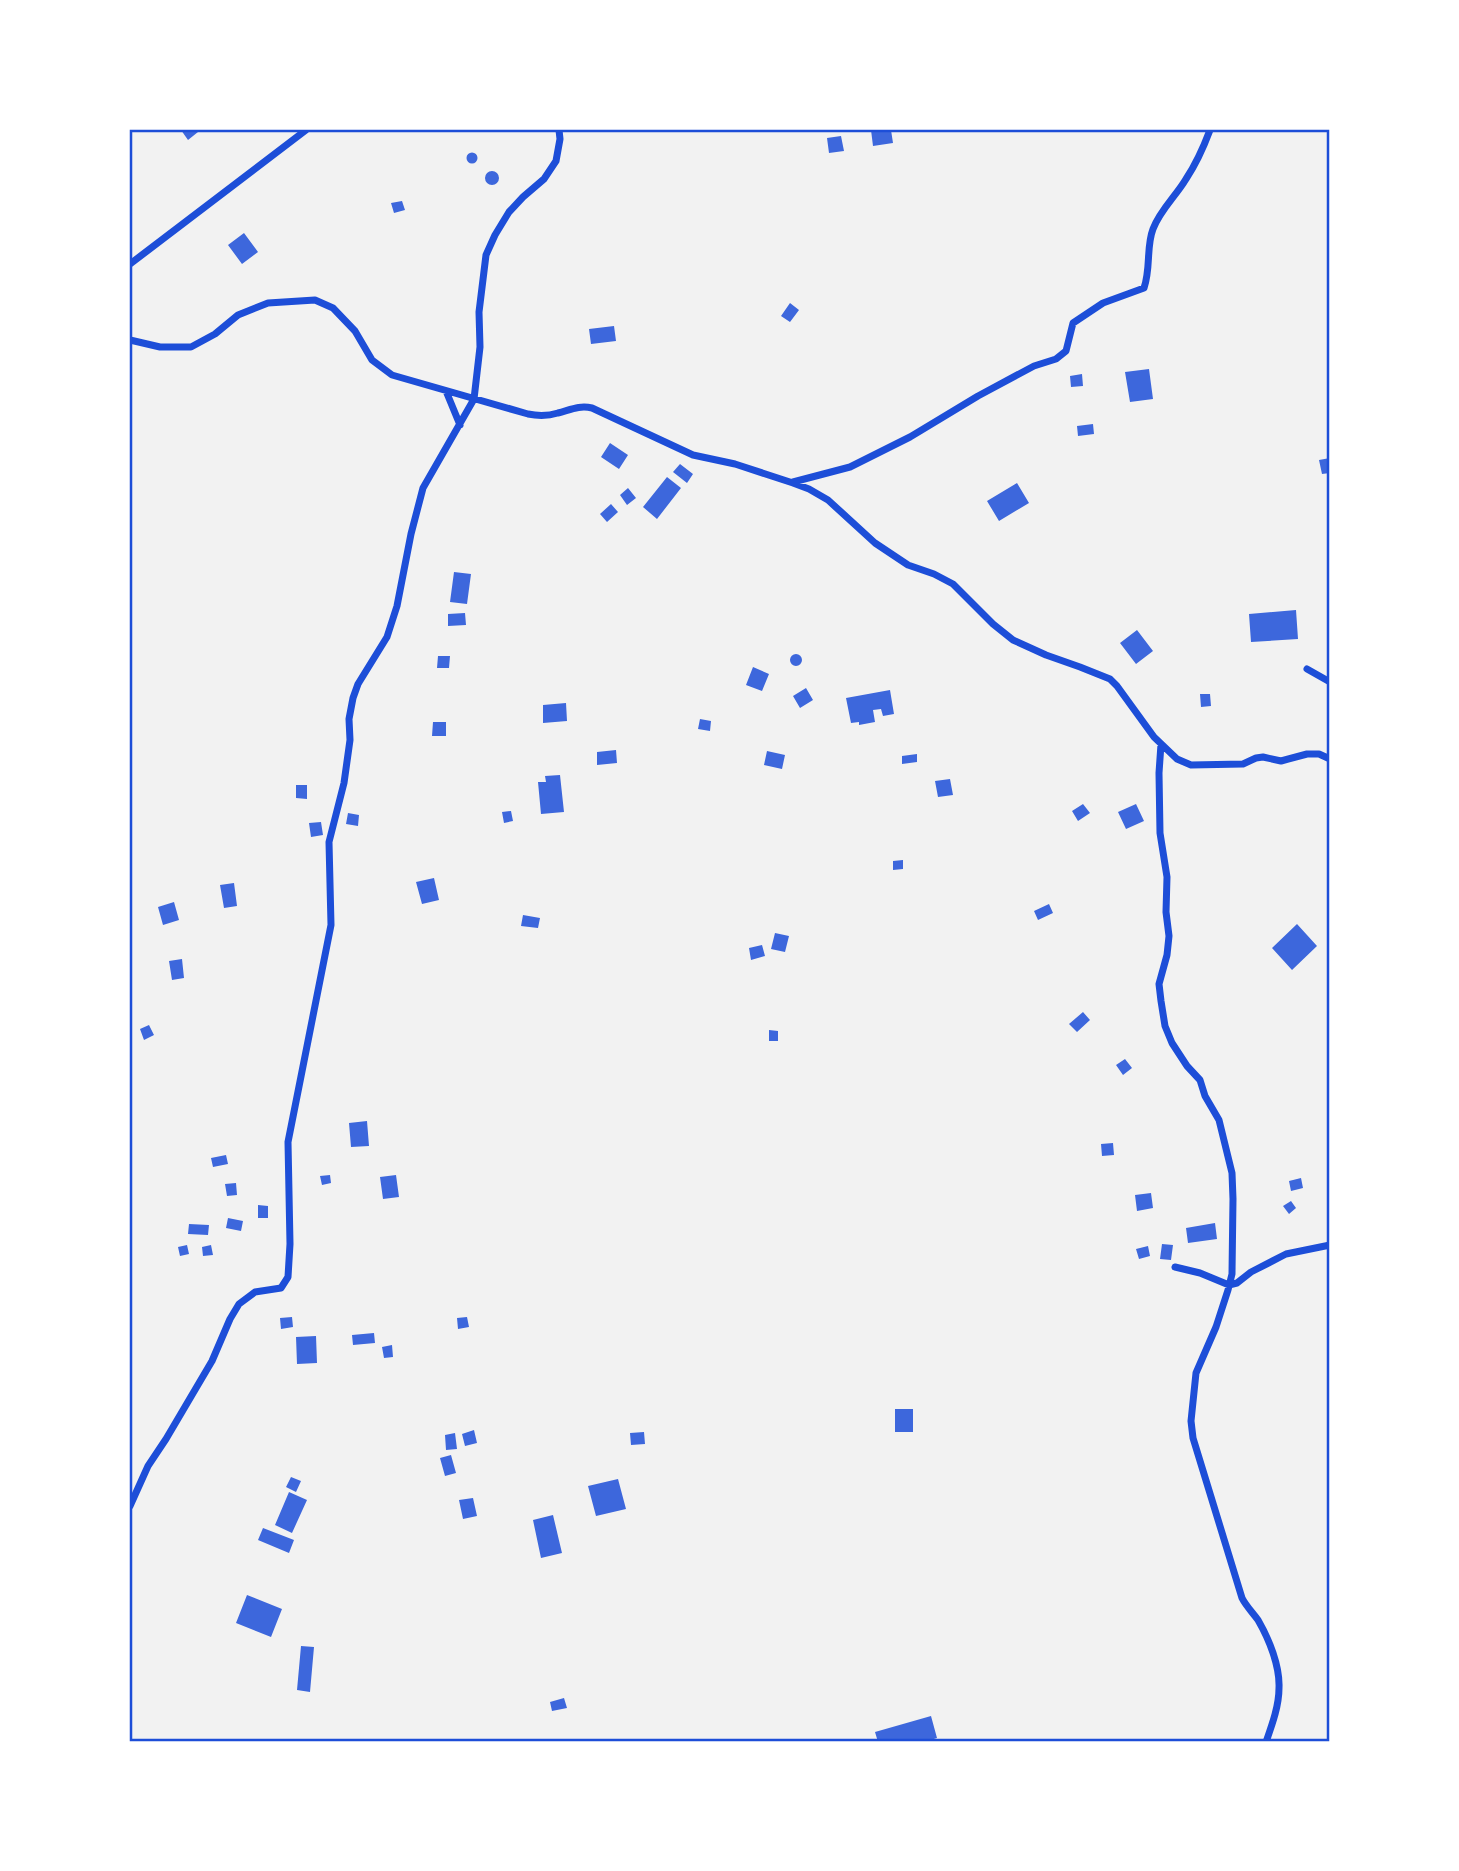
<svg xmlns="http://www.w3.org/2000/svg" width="1459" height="1871" viewBox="0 0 1459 1871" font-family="Arial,sans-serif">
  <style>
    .building { fill: #3d67dc }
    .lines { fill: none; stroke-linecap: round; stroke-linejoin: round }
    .minor { stroke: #1d4ed8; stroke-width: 7 }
    .neatline { fill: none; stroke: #1d4ed8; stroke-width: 2.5 }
  </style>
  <rect width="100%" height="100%" fill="#f2f2f2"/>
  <path class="building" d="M181,130H197L198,132L188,140Z
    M871,130H891L893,143L873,146Z
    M841,136L844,151L829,153L827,138Z
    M466.5 158a5.5 5.5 0 1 1 11 0a5.5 5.5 0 1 1-11 0Z
    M485 178a7 7 0 1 1 14 0a7 7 0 1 1-14 0Z
    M402,201L405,210L394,213L391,203Z
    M244,233L258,252L242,264L228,245Z
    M790,303L799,310L790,322L781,316Z
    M614,326L616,341L591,344L589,329Z
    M1149,369L1153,399L1130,402L1125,372Z
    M1082,374L1083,386L1071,387L1070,376Z
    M1093,424L1094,434L1078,436L1077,426Z
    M610,443L628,455L619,469L601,457Z
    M1330,458V473L1322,474L1319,460Z
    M680,464L693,474L687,483L673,472Z
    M667,477L681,488L657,519L643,507Z
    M1017,483L1029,503L999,521L987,501Z
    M628,488L636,498L627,505L620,495Z
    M611,504L618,512L607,522L600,514Z
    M454,572L471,574L467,604L450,602Z
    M1296,610L1298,639L1251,642L1249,614Z
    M465,613L466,625L448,626V614Z
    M1137,630L1153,651L1136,664L1120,643Z
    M790 660a6 6 0 1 1 12 0a6 6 0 1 1-12 0Z
    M438,656H450L449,668H437Z
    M753,667L769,674L762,691L746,685Z
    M806,688L813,700L800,708L793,696Z
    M890,690L894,714L883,716L881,709L873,710L875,722L859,725V722L851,723L846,698Z
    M1200,694H1210L1211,706L1201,707Z
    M566,703L567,721L543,723V705Z
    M700,719L711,721L710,731L698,729Z
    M433,722H446V736H432Z
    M616,750L617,763L597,765V752Z
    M767,751L785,755L782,769L764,765Z
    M917,754V762L902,764V756Z
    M560,775L564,812L541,814L538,782H546L545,776Z
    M950,779L953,795L938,797L935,781Z
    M296,785H307V799L296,798Z
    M1083,804L1090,813L1078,821L1072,811Z
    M1136,804L1144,821L1126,829L1118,812Z
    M511,811L513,821L504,823L502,812Z
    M348,813L359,815L358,826L346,824Z
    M321,822L323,835L311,837L309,823Z
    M903,860V869L893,870V861Z
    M434,878L439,900L422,904L416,882Z
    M234,883L237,906L224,908L220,885Z
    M174,902L179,920L163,925L158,907Z
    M1049,904L1053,913L1038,920L1034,911Z
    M523,915L540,918L538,928L521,926Z
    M1297,924L1317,946L1292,970L1272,948Z
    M775,933L789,936L785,952L771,949Z
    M762,945L765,956L751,960L749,948Z
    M182,959L184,978L172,980L169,961Z
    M1083,1012L1090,1020L1077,1032L1069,1024Z
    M149,1025L154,1035L144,1040L140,1029Z
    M769,1030L778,1031V1041H769Z
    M1125,1059L1132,1068L1123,1075L1116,1065Z
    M367,1121L369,1146L351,1147L349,1123Z
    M1113,1143L1114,1155L1102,1156L1101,1144Z
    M226,1155L228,1164L213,1167L211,1158Z
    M330,1175L331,1183L322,1185L320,1176Z
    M396,1175L399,1197L383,1199L380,1177Z
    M1301,1178L1303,1188L1291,1191L1289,1181Z
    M236,1183L237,1195L227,1196L225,1184Z
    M1151,1193L1153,1208L1137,1211L1135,1195Z
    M1291,1201L1296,1208L1289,1214L1283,1206Z
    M258,1205L268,1206V1218H258Z
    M228,1218L243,1221L241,1231L226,1228Z
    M1215,1223L1217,1239L1188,1243L1186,1228Z
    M189,1224L209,1225L208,1235L188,1234Z
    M1162,1244L1173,1245L1171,1260L1160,1259Z
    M187,1245L189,1254L180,1256L178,1247Z
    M211,1245L213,1255L203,1256L202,1247Z
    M1148,1246L1150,1256L1139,1259L1136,1249Z
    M292,1317L293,1327L281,1329L280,1318Z
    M467,1317L469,1327L458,1329L457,1318Z
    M374,1333L375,1343L353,1345L352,1335Z
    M316,1336L317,1363L297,1364L296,1337Z
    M392,1345L393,1357L384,1358L382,1347Z
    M895,1409H913V1432H895Z
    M474,1430L477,1443L465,1446L462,1434Z
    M644,1432L645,1444L631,1445L630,1433Z
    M455,1433L457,1449L446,1450L445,1435Z
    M451,1455L456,1473L445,1476L440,1458Z
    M291,1477L301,1481L296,1492L286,1487Z
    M618,1479L626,1509L596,1516L588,1486Z
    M289,1492L307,1500L292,1533L275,1525Z
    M473,1498L477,1516L463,1519L459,1500Z
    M553,1515L562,1553L541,1558L533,1520Z
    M263,1528L294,1540L289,1553L258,1540Z
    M247,1595L282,1609L271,1637L236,1623Z
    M301,1646L314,1647L310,1692L297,1690Z
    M564,1698L567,1708L552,1711L550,1702Z
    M931,1716L937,1738L924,1742H878L875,1732Z"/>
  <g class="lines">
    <path class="minor" d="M130,264L306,130
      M130,340L160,347H191L215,334L238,315L268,303L315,300L333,308L355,331L372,360L392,375L528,414C538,416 548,416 558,413C570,410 579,405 592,408L693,455L735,464L793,483L809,489L828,500L875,543L908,565L934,574L953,584L993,624L1013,640L1046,655L1080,667L1110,679L1117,686L1154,737L1177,759L1191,765L1243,764L1256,758L1263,757L1281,761L1307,754H1319L1330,759
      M446,391L460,425
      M793,482L850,467L910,437L978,396L1034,366L1056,359L1066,351L1073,323L1103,303L1144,288C1151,268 1146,247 1153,229C1160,210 1176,196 1186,179C1196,164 1204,146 1210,130
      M1307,669L1330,682
      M1161,744L1159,773L1160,833L1167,877L1166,912L1169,936L1167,955L1159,984L1161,1001L1165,1026L1172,1043L1187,1066L1200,1080L1205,1096L1219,1120L1232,1173L1233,1199L1232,1274L1228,1290L1216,1327L1196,1373L1191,1421L1193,1438L1242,1598C1246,1606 1253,1613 1258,1620C1269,1639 1280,1666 1279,1688C1279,1706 1272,1725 1266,1742
      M1175,1267L1200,1273L1229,1285L1237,1283L1251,1272L1286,1254L1330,1245
      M130,1506L148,1466L166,1439L212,1361L230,1319L239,1304L255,1292L281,1288L288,1277L290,1244L288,1142L331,925L329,842L344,783L350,740L349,719L353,698L358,684L387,637L397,606L411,534L423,488L474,399L480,347L479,312L486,255L495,235L509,212L523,197L544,179L556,161L560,139L559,130"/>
  </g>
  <rect width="1459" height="1871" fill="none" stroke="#ffffff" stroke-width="262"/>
  <rect x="131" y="131" width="1197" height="1609" class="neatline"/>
</svg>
